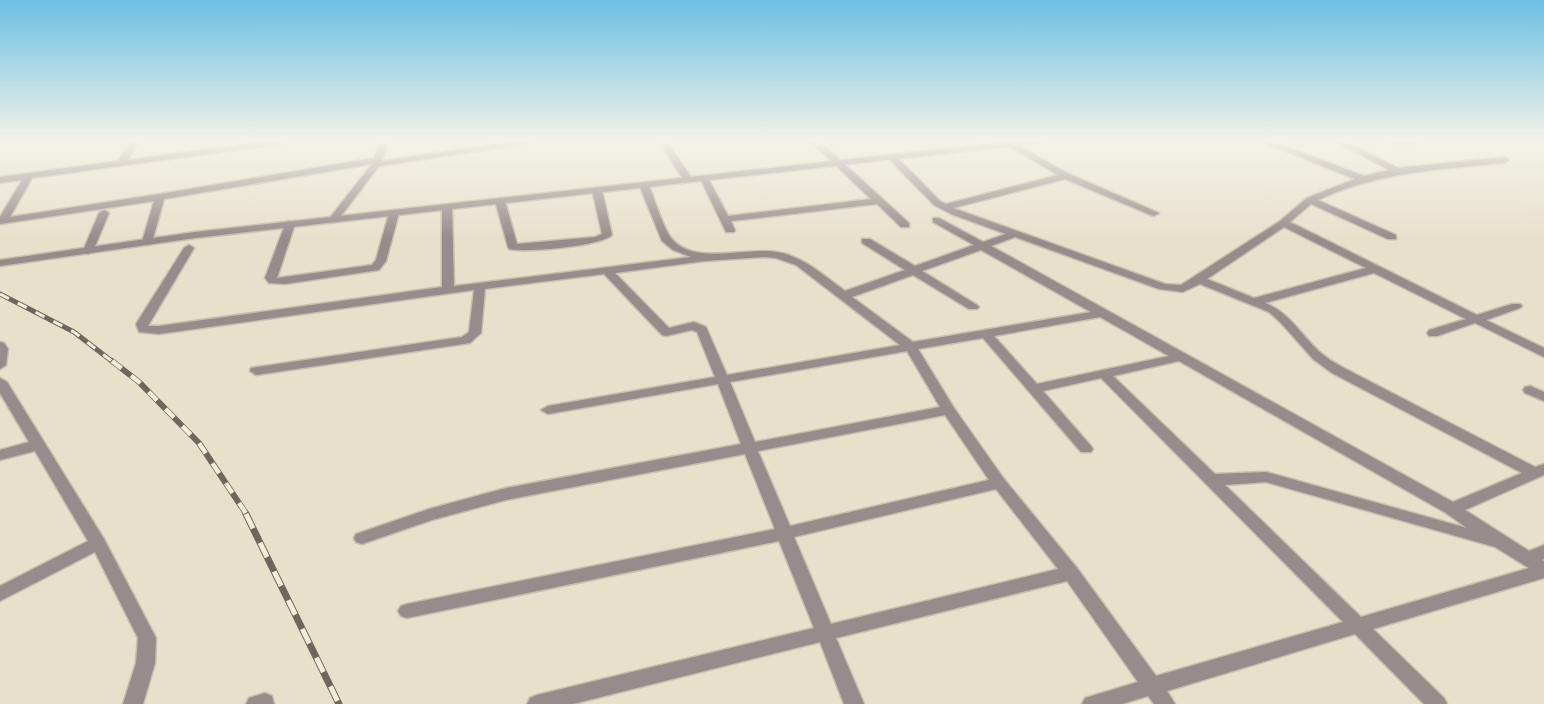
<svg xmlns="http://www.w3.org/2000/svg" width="1544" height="704" viewBox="0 0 1544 704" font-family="'Roboto Condensed',sans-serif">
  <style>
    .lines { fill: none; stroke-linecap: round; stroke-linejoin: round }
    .service-casing { stroke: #c4bfac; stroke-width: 2 }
    .minor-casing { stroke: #c4bfac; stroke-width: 3 }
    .tertiary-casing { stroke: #c4bfac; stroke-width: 3 }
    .service { fill: #968c8b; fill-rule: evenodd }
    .minor { fill: #968c8b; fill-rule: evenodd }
    .tertiary { fill: #968c8b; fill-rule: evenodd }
    .rail-far2-casing { stroke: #6c695c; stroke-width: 5 }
    .rail-far1-casing { stroke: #6c695c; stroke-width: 6 }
    .rail-casing { stroke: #6c695c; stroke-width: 7 }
    .rail-far2 { stroke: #f4eed9; stroke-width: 3; stroke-dasharray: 10; stroke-linecap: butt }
    .rail-far1 { stroke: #f4eed9; stroke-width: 4.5; stroke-dasharray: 12; stroke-linecap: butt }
    .rail { stroke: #f4eed9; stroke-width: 5; stroke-dasharray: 16; stroke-linecap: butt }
  </style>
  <rect width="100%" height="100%" fill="#e7e1cc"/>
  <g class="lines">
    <defs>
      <path id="service" d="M1384,140H1431L1428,142L1404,145Z"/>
      <path id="minor" d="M132,140H140L128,160L275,140H298L294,142L32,178L10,217L160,194L374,158L381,140H389L382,161L521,140H542L538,142L379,166L337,221L334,222L329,219L372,164L164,199L152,242L147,245L142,242L154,201L0,224V217L22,180L0,183V177L118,161Z
        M658,140H666L693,180L691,182H685Z
        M809,140H818L909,223V227H901L877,204L731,221L735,230L734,232H726L700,178L701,176L708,178L728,216L871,199Z
        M1257,140H1269L1364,176L1389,170L1332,140H1343L1398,168L1505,157L1509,160L1505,163C1441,169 1377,172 1318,200L1396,235V239H1388L1311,204L1290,222L1477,315L1512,304H1520L1522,306L1520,308L1486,320L1544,348V357L1475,323L1437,336H1429L1427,333L1429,330L1466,319L1374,273L1265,303C1291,313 1302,337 1322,354C1328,359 1335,363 1342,367L1535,467L1544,464V475L1465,510L1529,551L1544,545V559L1542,560L1544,561V578L1373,629L1444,698L1447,704H1424L1355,634L1167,691L1175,704H1154L1148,696L1122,704H1082L1085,698L1138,682L1067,581L836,638L864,704H844L820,642L573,704H527L530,698L537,695L814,628L779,541L407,618L401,616L398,611L401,606L407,604L775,529L745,454L506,500L432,520L362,544L356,542L354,538L356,534L429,509L506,488L741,444L718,384L548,414L541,410L548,406L715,377L697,332L692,330L666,336L662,335L604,274L485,289L481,333L470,343L256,375L250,371L251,368L462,337L469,332L474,290L159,334L139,332L136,324L184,248L189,245L194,248L148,326H159L442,287V208L447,205L452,208L454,286L691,257L673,250L662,241L639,185L644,182L649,185C654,198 663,227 671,238C693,266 746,247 777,252C803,256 824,276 845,291L905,270L862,243V239H870L915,266L974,245L933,222V218H939L983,242L1006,234L951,214L934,205L889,159V155H895L940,201L946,204L1058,175L1009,146L1008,144L1012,142L1069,174L1159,213L1154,216L1151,215L1065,179L953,208L1165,284L1181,285L1280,221L1307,198L1355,179ZM1284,227L1366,268L1254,298L1207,279ZM1015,237L1159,289L1183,292L1200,284L1269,312L1281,323L1313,359L1332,373L1522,473L1453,502L991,246ZM981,250L1091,312L913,342L852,297L913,275L969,309H977L979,307L977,305L922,271ZM765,257L776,258L796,265L900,345L727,375L706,327L694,322L669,328L615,273L705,261ZM1100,317L1169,356L1037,384L994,336ZM983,338L1081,452H1091L1093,449L1091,446L1043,391L1101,378L1343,622L1156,676L1077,568L1004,479L954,408L918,349ZM907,351L940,407L755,442L730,382ZM1179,361L1446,513L1467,528L1266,472L1215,474L1113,376ZM945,415L989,480L790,526L758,451ZM1266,482L1495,547L1529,568L1361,617L1225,485ZM996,489L1058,569L831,624L794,537Z
        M597,187L602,190L612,235C601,246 526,253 509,249L508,247L495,201L497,199L500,198L505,201L517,244L595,237L602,234L592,190Z
        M104,210L109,213L93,251L88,254L84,253L83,251L99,213Z
        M394,210L399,213L386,261L379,270L285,284L269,283L265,278L286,222L290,221L295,224L277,278L372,265L376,260L389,213Z
        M0,342L4,343L8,349L6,365L0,369Z
        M0,378L7,382L104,539L156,638L155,663L143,704H123L136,663L138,638L95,552L0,601V586L88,541L35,451L0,460V450L29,442L0,393Z
        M1530,386L1544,392V401L1525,393L1523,390L1525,387Z
        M265,693L272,696L274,704H246L249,698Z"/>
      <path id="tertiary" d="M1023,140H1050L1046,142L195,238L0,266V260L195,232Z"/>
    </defs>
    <use href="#service" class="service-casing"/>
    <use href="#minor" class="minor-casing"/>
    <use href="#tertiary" class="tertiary-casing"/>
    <use href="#service" class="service"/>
    <use href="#minor" class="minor"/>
    <use href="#tertiary" class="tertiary"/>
    <defs>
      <path id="rail-far2" d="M0,294L74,332L113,362"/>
      <path id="rail-far1" d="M112,361L139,382L199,443L247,515"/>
      <path id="rail" d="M246,514L339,704"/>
    </defs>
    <use href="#rail-far2" class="rail-far2-casing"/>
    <use href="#rail-far1" class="rail-far1-casing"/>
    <use href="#rail" class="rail-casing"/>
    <use href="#rail-far2" class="rail-far2"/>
    <use href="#rail-far1" class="rail-far1"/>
    <use href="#rail" class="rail"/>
  </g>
  <linearGradient id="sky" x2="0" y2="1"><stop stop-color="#6bc0e4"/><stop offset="0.59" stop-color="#f4f2e8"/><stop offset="1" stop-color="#f4f2e8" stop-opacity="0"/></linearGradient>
  <rect width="1544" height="239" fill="url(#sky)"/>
</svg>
